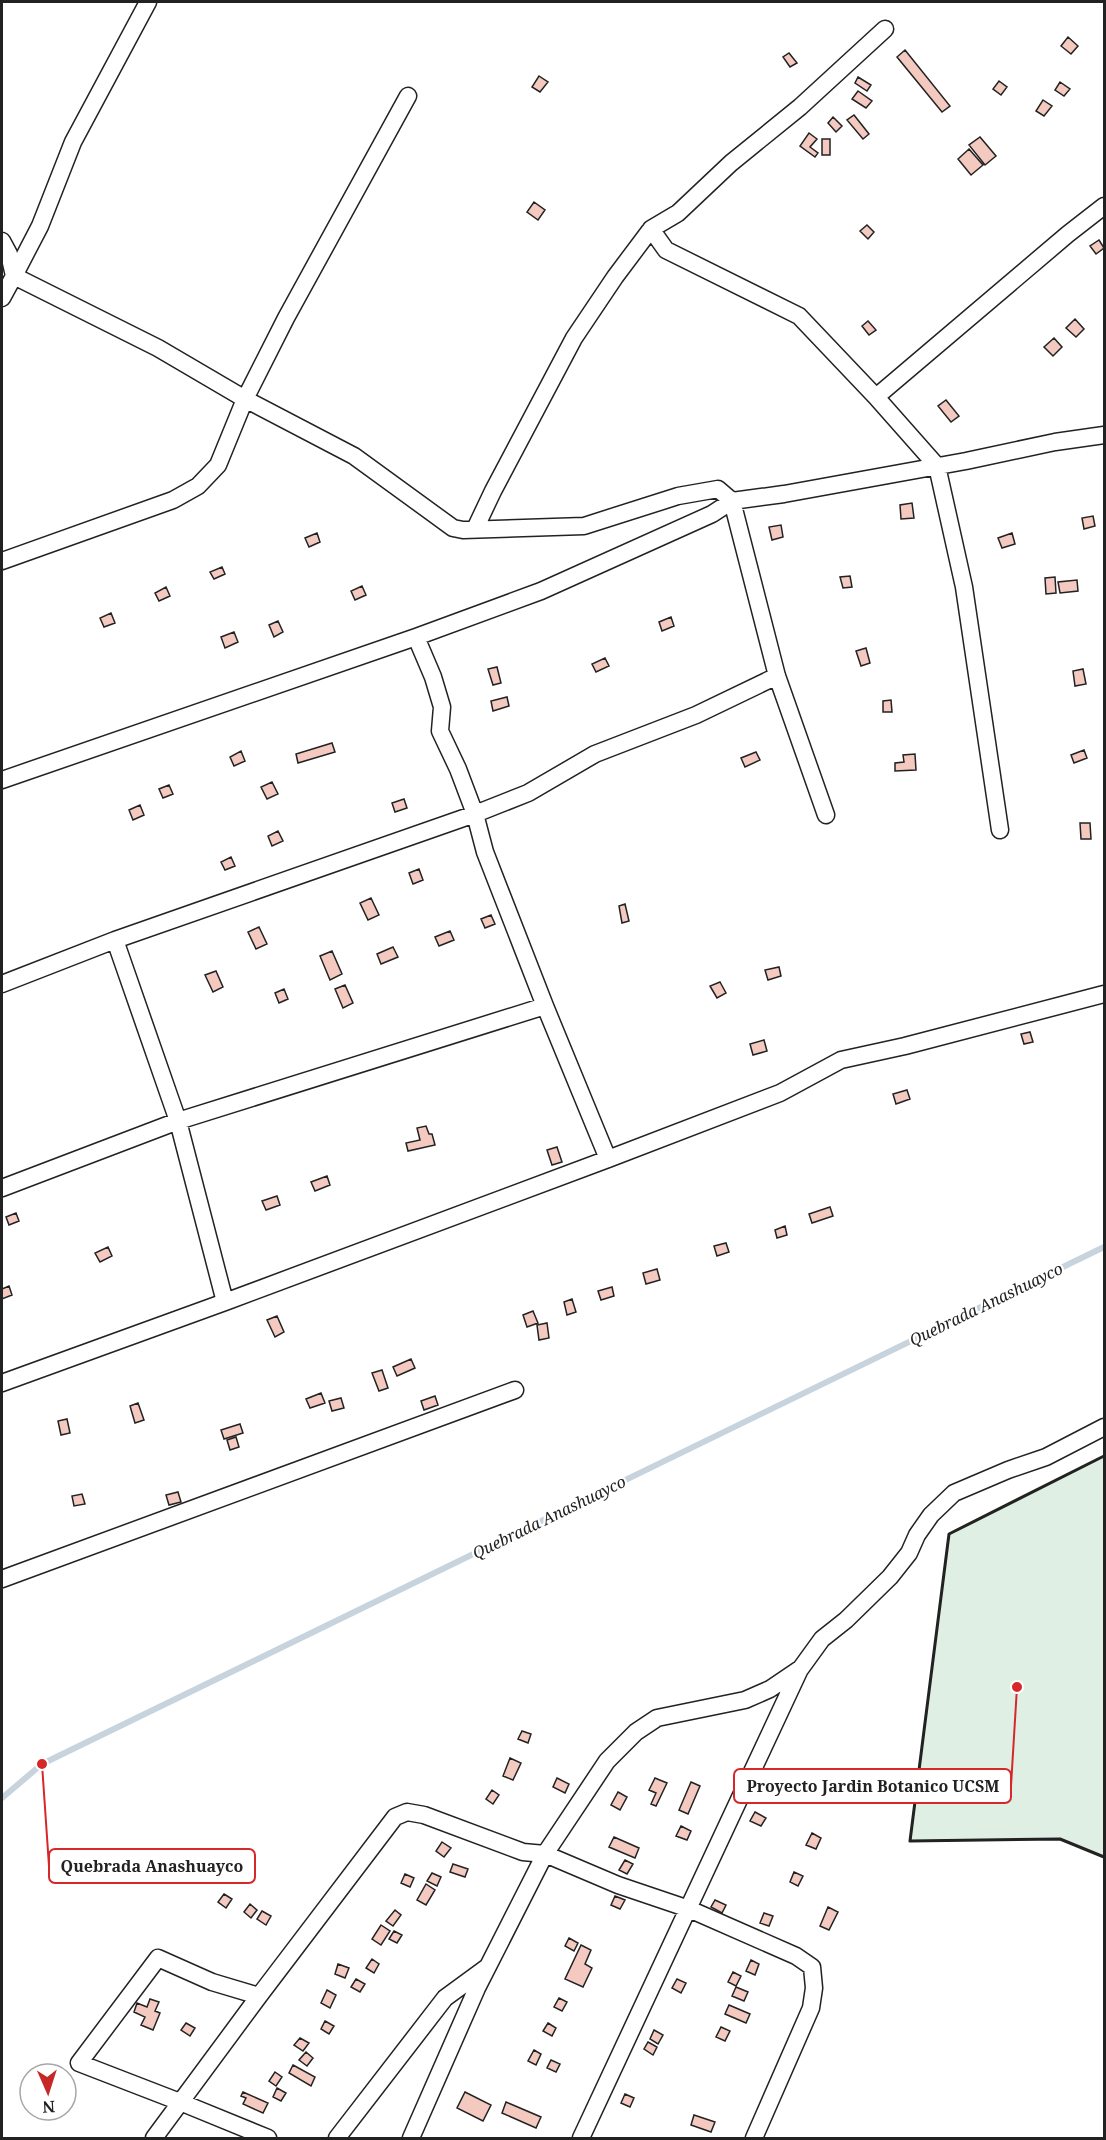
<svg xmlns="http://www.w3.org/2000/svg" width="1106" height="2140" viewBox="0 0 1106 2140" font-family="'Noto Serif',serif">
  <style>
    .green { fill: #e0efe3; stroke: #6f6f6f; stroke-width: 1.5 }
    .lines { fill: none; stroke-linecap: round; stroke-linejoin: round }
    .stream { stroke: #c7d3dd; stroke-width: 6 }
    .building { fill: #f3c9c0; stroke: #222; stroke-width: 1.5 }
    .minor-casing { stroke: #222; stroke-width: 19 }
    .minor { stroke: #fff; stroke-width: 16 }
    .wall { stroke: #222; stroke-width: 3 }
    .labels { text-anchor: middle; stroke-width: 4.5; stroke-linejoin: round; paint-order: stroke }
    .water-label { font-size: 16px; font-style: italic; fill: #222; stroke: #fff }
    .leader { fill: none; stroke: #d62828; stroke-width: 2 }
    .callout-dot { fill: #d62828; stroke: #fff; stroke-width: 2 }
    .callout { fill: #fff; stroke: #d62828; stroke-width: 2 }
    .callout-label { font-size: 16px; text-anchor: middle; font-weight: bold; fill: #222 }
  </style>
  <rect width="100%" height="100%" fill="#fff"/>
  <path class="green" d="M1104,1456V1857L1060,1839L910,1841L949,1534Z"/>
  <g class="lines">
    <path class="stream" d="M2,1798L42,1764L1104,1247"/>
  </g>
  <path class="building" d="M1068,37L1078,46L1071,54L1061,46Z
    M905,50L950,106L942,112L897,57Z
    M789,53L797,63L790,67L783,57Z
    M539,76L548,82L540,92L532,87Z
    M858,77L871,85L867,91L855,83Z
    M999,81L1007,87L1001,95L993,89Z
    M1060,82L1070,89L1064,96L1055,90Z
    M858,91L872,101L866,108L852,99Z
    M1043,100L1052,106L1044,116L1036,111Z
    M854,115L869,134L863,139L847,120Z
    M833,117L842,126L836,132L828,123Z
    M809,133L817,139L810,147L818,153L815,157L800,146Z
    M980,137L996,156L985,165L969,145Z
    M822,139H830V155H822Z
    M969,149L983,165L971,175L958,159Z
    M534,202L545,210L538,220L527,212Z
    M867,225L874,232L868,239L860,231Z
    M1099,240L1104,248L1096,254L1090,246Z
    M1075,319L1084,329L1076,337L1066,328Z
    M868,321L876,330L869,335L862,326Z
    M1054,338L1062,347L1053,356L1044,347Z
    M946,400L959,416L951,422L938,406Z
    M912,503L914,518L901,519L900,505Z
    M1093,516L1095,526L1084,529L1082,518Z
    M781,525L783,537L772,540L769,527Z
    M317,533L320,542L309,547L305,538Z
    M1012,533L1015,544L1002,548L998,538Z
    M222,567L225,574L214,579L210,572Z
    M850,576L852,587L843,588L840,577Z
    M1055,577L1056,593L1046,594L1045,578Z
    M1077,580L1078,591L1060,593L1058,582Z
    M362,586L366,595L355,600L351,591Z
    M166,587L170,596L159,601L155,593Z
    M111,613L115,623L104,627L100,618Z
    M671,617L674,626L662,631L659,622Z
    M278,621L283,632L274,637L269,625Z
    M234,632L238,642L225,648L221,637Z
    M866,648L870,663L861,666L856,651Z
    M605,658L609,666L596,672L592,664Z
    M497,667L501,683L493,685L488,669Z
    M1083,669L1086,684L1075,686L1073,671Z
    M507,697L509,706L493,711L491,701Z
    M891,700L892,712H883V701Z
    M332,743L335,752L298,763L296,754Z
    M1084,750L1087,758L1074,763L1071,755Z
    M241,751L245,761L234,766L230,757Z
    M756,752L760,760L745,767L741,758Z
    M915,754L916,770L895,771V763L904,762L903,755Z
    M272,782L278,794L267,799L261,787Z
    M169,785L173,794L163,798L159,789Z
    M404,799L407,808L395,812L392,803Z
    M140,805L144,815L133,820L129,810Z
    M1080,823H1090L1091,839H1081Z
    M278,831L283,841L272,846L268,836Z
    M231,857L235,866L225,870L221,862Z
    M419,869L423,880L413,884L409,873Z
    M371,898L379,915L368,920L360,903Z
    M625,904L629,921L622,923L619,906Z
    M491,915L495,924L485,928L481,919Z
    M259,927L267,944L256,949L248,932Z
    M450,931L454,940L439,946L435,937Z
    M393,947L398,957L381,964L377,954Z
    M332,951L342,974L330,980L320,956Z
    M779,967L781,976L768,980L765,970Z
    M216,971L223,987L213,992L205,975Z
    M720,982L726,993L717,998L710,986Z
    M345,985L353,1003L343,1008L335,989Z
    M284,989L288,999L279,1003L275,993Z
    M1030,1032L1033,1042L1024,1044L1021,1034Z
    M764,1040L767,1051L753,1055L750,1044Z
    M907,1090L910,1099L896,1104L893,1094Z
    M426,1126L429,1134H432L435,1145L408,1151L406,1143L420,1140L417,1128Z
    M557,1147L562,1162L552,1165L547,1150Z
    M327,1176L330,1185L315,1191L311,1182Z
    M277,1196L280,1205L266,1210L262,1201Z
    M830,1207L833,1216L812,1223L809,1214Z
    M16,1213L19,1221L9,1225L6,1217Z
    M785,1226L787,1235L777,1238L775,1230Z
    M726,1243L729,1252L717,1256L714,1246Z
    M108,1247L112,1256L100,1262L95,1253Z
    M657,1269L660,1280L646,1284L643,1273Z
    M9,1286L12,1295L2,1299V1289Z
    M612,1287L614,1296L601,1300L598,1291Z
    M572,1299L576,1312L567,1315L564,1302Z
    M533,1311L538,1323L527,1327L523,1315Z
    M277,1316L284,1332L275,1337L267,1320Z
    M547,1323L549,1338L539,1340L537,1325Z
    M411,1359L415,1368L397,1376L393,1367Z
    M382,1370L388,1388L379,1391L372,1373Z
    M321,1393L325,1403L310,1408L306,1399Z
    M435,1396L438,1405L424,1410L421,1401Z
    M341,1398L344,1408L332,1411L329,1401Z
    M138,1403L144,1420L135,1423L130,1406Z
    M67,1419L70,1433L61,1435L58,1421Z
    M240,1424L243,1433L224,1439L221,1430Z
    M236,1437L239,1447L230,1450L227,1440Z
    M178,1492L181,1502L169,1505L166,1495Z
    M82,1494L85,1504L74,1506L72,1496Z
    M522,1731L531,1734L528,1743L518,1739Z
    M510,1758L521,1763L513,1780L503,1776Z
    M557,1778L569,1784L565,1793L553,1787Z
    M655,1778L667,1783L656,1806L651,1804L656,1793L649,1790Z
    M691,1782L700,1786L688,1814L679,1810Z
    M492,1790L499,1795L493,1804L486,1799Z
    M618,1792L627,1797L620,1810L611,1805Z
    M755,1812L766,1818L761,1826L750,1821Z
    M681,1826L691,1831L687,1840L676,1836Z
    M812,1833L821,1838L816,1849L806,1845Z
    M614,1837L639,1848L635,1858L609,1847Z
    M442,1842L451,1848L444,1857L436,1851Z
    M625,1860L633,1864L627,1874L619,1870Z
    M453,1864L468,1869L465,1877L450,1872Z
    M794,1872L803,1876L798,1886L790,1882Z
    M432,1873L441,1877L437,1886L427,1881Z
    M405,1874L414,1878L410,1887L401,1883Z
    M426,1884L435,1890L426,1905L417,1900Z
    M224,1894L232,1899L226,1908L218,1902Z
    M615,1896L625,1900L620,1909L611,1905Z
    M715,1900L726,1905L722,1913L711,1907Z
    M250,1904L257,1910L251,1918L244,1912Z
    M828,1907L838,1912L829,1930L820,1926Z
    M395,1910L401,1915L393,1926L386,1921Z
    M262,1911L271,1916L266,1925L257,1919Z
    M764,1913L773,1916L769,1926L760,1923Z
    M381,1925L390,1931L381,1945L372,1939Z
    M394,1931L402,1935L397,1943L389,1939Z
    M569,1938L578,1943L574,1951L565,1946Z
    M581,1945L591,1950L585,1964L592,1968L583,1987L565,1979Z
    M372,1959L379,1964L374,1973L366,1968Z
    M751,1960L759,1964L755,1975L746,1971Z
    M338,1964L349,1968L345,1978L335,1974Z
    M733,1972L741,1976L736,1986L728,1982Z
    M356,1979L365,1984L360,1992L351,1987Z
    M677,1979L686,1983L681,1993L672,1988Z
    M736,1987L748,1992L744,2001L732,1996Z
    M327,1990L336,1995L330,2008L321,2003Z
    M559,1998L567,2002L562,2011L554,2007Z
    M150,1999L159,2002L155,2011L160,2013L153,2030L141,2025L145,2017L134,2012L137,2003L147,2007Z
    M729,2005L750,2014L746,2023L725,2014Z
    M325,2021L334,2026L329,2034L321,2029Z
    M186,2023L195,2028L190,2036L181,2030Z
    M548,2023L556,2028L552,2036L543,2031Z
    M721,2027L730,2031L725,2041L716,2037Z
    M654,2030L663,2035L658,2044L650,2039Z
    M300,2038L309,2043L303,2051L294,2045Z
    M648,2042L657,2047L653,2055L644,2049Z
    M534,2050L541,2054L536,2065L528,2061Z
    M306,2052L313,2058L307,2066L299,2060Z
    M551,2060L560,2064L556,2072L547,2068Z
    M293,2065L315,2077L311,2086L289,2073Z
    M275,2072L282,2077L276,2086L269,2081Z
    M277,2088L286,2093L281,2101L273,2097Z
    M243,2092L268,2103L263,2113L243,2104L246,2098L241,2096Z
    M465,2092L491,2105L483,2121L457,2108Z
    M625,2094L634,2098L630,2107L621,2103Z
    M506,2102L541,2117L536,2128L502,2113Z
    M694,2115L715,2122L711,2132L691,2125Z"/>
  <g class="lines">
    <defs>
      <path id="minor" d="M651,229L666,250L799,316L876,397L937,466L964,587L1000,830
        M2,241L9,254L14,276
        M14,276L40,226L73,142L148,2
        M2,298L14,276L158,348L245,399L354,456L453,528L463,530L584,526L678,496L718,489L732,501L777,676L826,815
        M876,397L1068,234L1104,206
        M475,529L493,491L574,338L615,277L651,229L678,213L731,163L800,107L885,29
        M2,561L173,500L198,486L218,465L245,399L286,318L408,96
        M416,637L433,677L442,707L440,731L458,769L475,814L485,852L545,1006L608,1159
        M2,780L416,637L541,591L712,514L732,501L784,494L966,461L1055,442L1104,435
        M115,940L178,1121L225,1302
        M2,984L115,940L475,814L528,793L595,754L696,715L777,676
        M2,1188L178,1121L545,1006
        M2,1383L225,1302L608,1159L780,1093L841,1060L905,1046L1104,994
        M2,1579L515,1390
        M259,1996L212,1982L158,1958L79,2063L180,2102L268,2138
        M154,2138L259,1996L395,1817L407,1812L424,1815L523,1852L545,1854L618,1885L689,1909L796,1956L812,1967L814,1988L811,2008L754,2138
        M337,2138L445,1998L486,1968
        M411,2138L477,1988L545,1854L607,1761L636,1732L657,1718L745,1700L770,1689L801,1668L822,1639L846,1620L890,1577L909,1553L917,1535L931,1515L954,1493L1008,1470L1046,1457L1104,1427
        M581,2138L800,1669"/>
    </defs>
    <use href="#minor" class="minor-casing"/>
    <use href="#minor" class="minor"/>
    <path class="wall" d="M1104,1456L949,1534L910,1841L1060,1839L1104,1857"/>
  </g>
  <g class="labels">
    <g class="water-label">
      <text transform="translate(986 1304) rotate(-26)" y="6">Quebrada Anashuayco</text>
      <text transform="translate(549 1517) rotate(-26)" y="6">Quebrada Anashuayco</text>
    </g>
  </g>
  <path class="leader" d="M1017 1687L1011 1786M42 1764L49 1866"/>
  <g class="callout-dot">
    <circle cx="1017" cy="1687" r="6"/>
    <circle cx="42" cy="1764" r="6"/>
  </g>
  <g class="callout">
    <rect x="734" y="1769" width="277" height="34" rx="6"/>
    <rect x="49" y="1849" width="206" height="34" rx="6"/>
  </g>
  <g class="callout-label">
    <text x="873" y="1792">Proyecto Jardin Botanico UCSM</text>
    <text x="152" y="1872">Quebrada Anashuayco</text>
  </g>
  <rect width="1106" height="2140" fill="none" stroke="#222222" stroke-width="6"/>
  <g transform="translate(48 2092) rotate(177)"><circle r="28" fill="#ffffff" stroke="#a7a7a7" stroke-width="1.5"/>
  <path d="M0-4.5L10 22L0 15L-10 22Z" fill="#c62828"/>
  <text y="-9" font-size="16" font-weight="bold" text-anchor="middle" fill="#222222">N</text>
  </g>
</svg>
